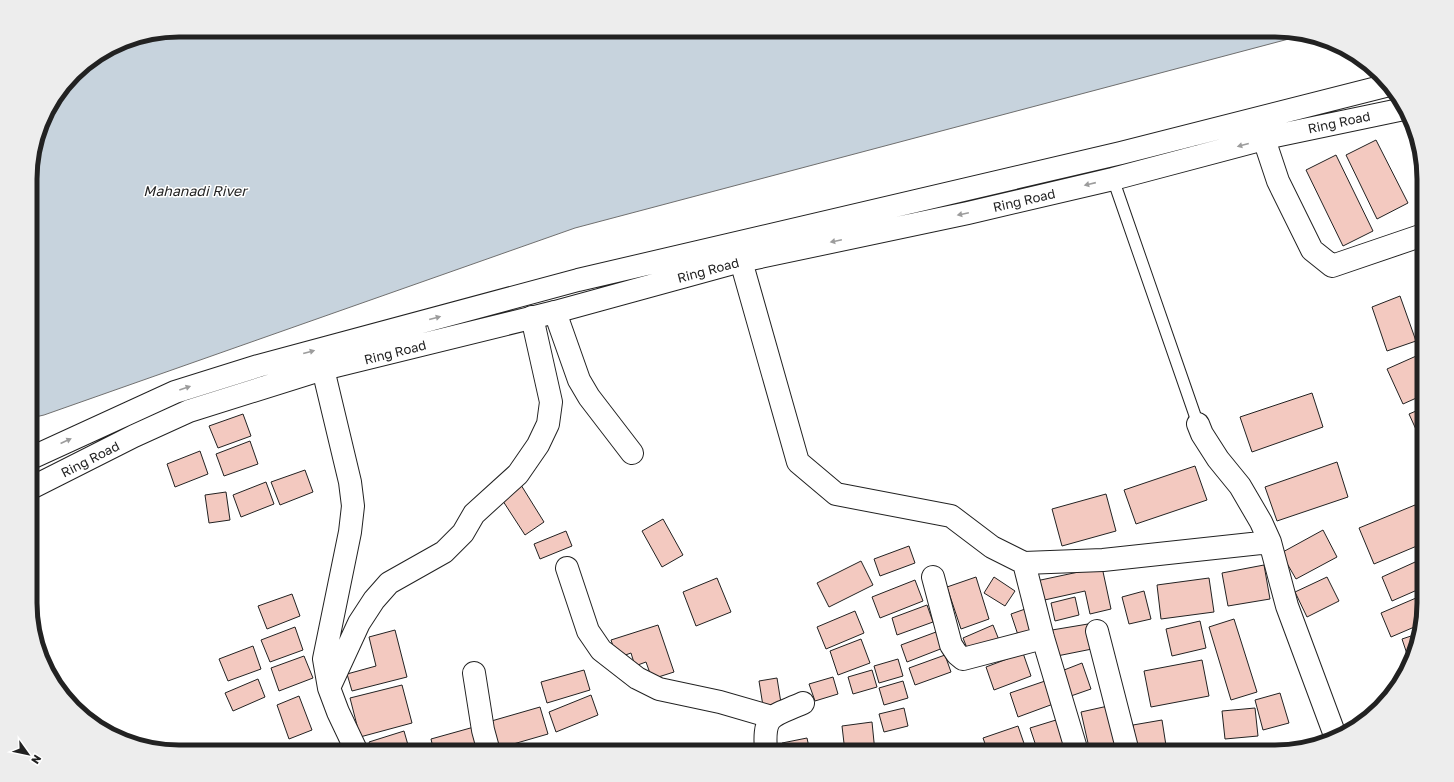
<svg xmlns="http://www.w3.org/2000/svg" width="1454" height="782" viewBox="0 0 1454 782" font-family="'Golos Text',sans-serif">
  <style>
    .water { fill: #c7d3dd; stroke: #6f6f6f }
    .building { fill: #f3c9c0; stroke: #222 }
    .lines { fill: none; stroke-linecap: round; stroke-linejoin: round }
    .lane-casing { stroke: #222; stroke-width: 13 }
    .street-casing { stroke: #222; stroke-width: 24 }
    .secondary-casing { stroke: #222; stroke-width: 24 }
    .lane { stroke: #fff; stroke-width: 11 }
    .street { stroke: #fff; stroke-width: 22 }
    .secondary { stroke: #fff; stroke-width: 22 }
    .oneway { fill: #9c9c9c }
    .labels { text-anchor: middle; stroke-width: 3; stroke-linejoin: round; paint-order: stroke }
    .street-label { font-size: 13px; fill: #222; stroke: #fff }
    .water-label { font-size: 14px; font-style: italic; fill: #222; stroke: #fff }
    .rim { fill: none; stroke: #222; stroke-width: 5 }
  </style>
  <rect width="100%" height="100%" fill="#fff"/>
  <path class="water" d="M179,30H1275L1300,36L575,228L44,415L31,418L30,169L45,113L80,67L122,41Z"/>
  <path class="building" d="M1376,140L1408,203L1377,219L1346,155Z
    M1336,155L1373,231L1343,246L1306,170Z
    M1400,296L1416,341L1387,351L1372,307Z
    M1423,353V395L1403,404L1387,369Z
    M1312,393L1323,427L1252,452L1240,417Z
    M1423,408L1424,447L1409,414Z
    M243,414L251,436L218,448L209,426Z
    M250,441L258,464L224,476L216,454Z
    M200,451L208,474L175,487L167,464Z
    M1337,462L1348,497L1277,521L1265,487Z
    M1195,466L1207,500L1136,524L1124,490Z
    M305,470L313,492L280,505L271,482Z
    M266,482L274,504L241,517L233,495Z
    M521,485L544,522L525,535L501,498Z
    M226,492L230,520L209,523L205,495Z
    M1106,494L1116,531L1062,546L1052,509Z
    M1415,505L1424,527V543L1374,564L1359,528Z
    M663,519L683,555L662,567L642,531Z
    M1323,530L1337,557L1296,579L1281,553Z
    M566,531L572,546L540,559L534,544Z
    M909,546L915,563L880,576L874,559Z
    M1424,558V587L1392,601L1382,577Z
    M861,561L873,585L829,607L817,583Z
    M1264,565L1270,599L1228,606L1222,573Z
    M1102,567L1111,609L1090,614L1085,591L1040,601L1036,581Z
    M976,577L989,619L961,629L947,587Z
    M994,577L1015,591L1005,606L984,593Z
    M1327,577L1339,601L1307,617L1295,592Z
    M717,578L731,612L696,626L683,592Z
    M1209,578L1214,612L1161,619L1157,585Z
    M915,580L923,601L880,618L872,597Z
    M1144,591L1151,619L1129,624L1122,597Z
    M292,594L300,616L267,629L258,606Z
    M1423,595L1424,604L1419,625L1391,637L1381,613Z
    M1075,597L1079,615L1055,621L1051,603Z
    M927,605L933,622L897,635L892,618Z
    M1028,608L1036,632L1019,638L1011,614Z
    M855,611L864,633L826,649L817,627Z
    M1234,619L1257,692L1231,700L1209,627Z
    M1200,621L1206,648L1172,656L1166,629Z
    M1088,624L1092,649L1057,656L1052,630Z
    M658,625L674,672L652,679L646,662L635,666L631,653L617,658L611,640Z
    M993,625L999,640L969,653L963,638Z
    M295,627L303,650L270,662L261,640Z
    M395,630L407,677L352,691L347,674L376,666L369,637Z
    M936,632L943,648L907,662L901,645Z
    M1417,634L1410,663L1402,639Z
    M861,639L870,663L838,675L830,651Z
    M253,646L261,669L228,681L219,659Z
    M1023,653L1031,676L994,690L986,667Z
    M945,655L951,672L915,685L909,668Z
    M304,656L313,678L279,691L271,668Z
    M898,659L903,676L879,683L874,666Z
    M1202,660L1209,696L1151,707L1144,671Z
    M1082,663L1091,689L1068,697L1059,672Z
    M584,670L590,690L547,703L541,682Z
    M872,670L877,687L853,694L848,677Z
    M833,677L838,694L815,701L809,684Z
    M777,678L781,703L763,706L759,681Z
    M258,679L265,697L233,711L225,693Z
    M1048,680L1056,703L1018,717L1010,693Z
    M903,681L908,698L884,705L879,688Z
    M402,685L412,723L360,737L350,698Z
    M1280,693L1289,723L1263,730L1255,700Z
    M591,695L598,715L556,732L549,712Z
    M299,696L312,730L289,739L277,705Z
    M1108,706L1117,745L1090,752L1081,712Z
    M540,707L548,734L496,749L488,722Z
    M904,708L908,726L884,732L879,714Z
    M1255,708L1258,736L1225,739L1222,711Z
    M1056,720L1066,752H1038L1030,728Z
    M1162,720L1167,752H1137L1133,725Z
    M872,722L875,752H845L842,726Z
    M1018,726L1027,752H988L983,738Z
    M474,727L480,747L463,752H434L431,739Z
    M404,731L410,752H372L369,742Z
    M807,738L810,752H784L782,743Z
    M971,744L974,752H944Z
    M342,747L343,752H325Z"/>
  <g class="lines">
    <defs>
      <path id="lane" d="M1113,179L1198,424"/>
      <path id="street" d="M1264,139L1278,181L1312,250L1332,266L1423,235
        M741,261L798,462L836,494L951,516L992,547L1024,563
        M555,312L579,380L589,397L632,453
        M323,369L350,482L353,506L350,532L324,659L329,688L338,712L357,752
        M1198,424L1202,434L1218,459L1240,486L1261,522L1270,542L1287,606L1336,738
        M567,568L588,631L601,650L637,678L659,689L720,702L772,717
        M933,577L951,645L957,654L963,659L1043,638
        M1097,631L1128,752
        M474,673L483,730L489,752
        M329,688L359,623L374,600L389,583L444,552L463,533L474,514L518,474L538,445L548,424L551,402L532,317
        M766,752C763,713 772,717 803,703
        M1077,752L1043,638L1024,563L1103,560L1270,542"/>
      <path id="secondary" d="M31,458L175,392L258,366L578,280L1121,153L1389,85
        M31,488L134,436L189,411L323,369L555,312L741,261L968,213L1113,179L1275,136L1404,109"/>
    </defs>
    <use href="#lane" class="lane-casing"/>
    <use href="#street" class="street-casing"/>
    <use href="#secondary" class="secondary-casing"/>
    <use href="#lane" class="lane"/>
    <use href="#street" class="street"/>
    <use href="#secondary" class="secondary"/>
  </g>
  <defs><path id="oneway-solid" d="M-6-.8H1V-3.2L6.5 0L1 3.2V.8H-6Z"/></defs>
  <g class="oneway">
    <use href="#oneway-solid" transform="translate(1243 145) rotate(165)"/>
    <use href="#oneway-solid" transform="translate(1090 184) rotate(167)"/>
    <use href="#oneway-solid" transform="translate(963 214) rotate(168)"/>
    <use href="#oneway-solid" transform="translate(836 241) rotate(168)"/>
    <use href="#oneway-solid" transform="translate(435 318) rotate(-15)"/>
    <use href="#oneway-solid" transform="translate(309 352) rotate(-15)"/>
    <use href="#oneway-solid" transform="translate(185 388) rotate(-19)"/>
    <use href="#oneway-solid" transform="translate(66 441) rotate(-25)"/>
  </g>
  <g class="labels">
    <g class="street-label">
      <text transform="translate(1339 122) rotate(-12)" y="5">Ring Road</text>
      <text transform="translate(1024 200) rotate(-13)" y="5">Ring Road</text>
      <text transform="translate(708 270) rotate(-15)" y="5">Ring Road</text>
      <text transform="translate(395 352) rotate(-14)" y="5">Ring Road</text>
      <text transform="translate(90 459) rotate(-27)" y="5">Ring Road</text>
    </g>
    <g class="water-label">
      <text x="195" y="196">Mahanadi River</text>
    </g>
  </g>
  <path d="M0 0H1454V782H0ZM179 37H1275A142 142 0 0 1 1417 179V603A142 142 0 0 1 1275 745H179A142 142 0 0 1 37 603V179A142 142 0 0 1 179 37Z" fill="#ededed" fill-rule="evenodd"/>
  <path class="rim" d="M179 37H1275A142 142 0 0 1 1417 179V603A142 142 0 0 1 1275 745H179A142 142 0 0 1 37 603V179A142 142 0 0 1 179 37Z"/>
  <g transform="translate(28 754) rotate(123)" stroke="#ffffff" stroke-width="3" paint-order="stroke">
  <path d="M0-3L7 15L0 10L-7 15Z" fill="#222222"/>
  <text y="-6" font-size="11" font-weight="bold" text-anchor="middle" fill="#222222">N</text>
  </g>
</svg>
